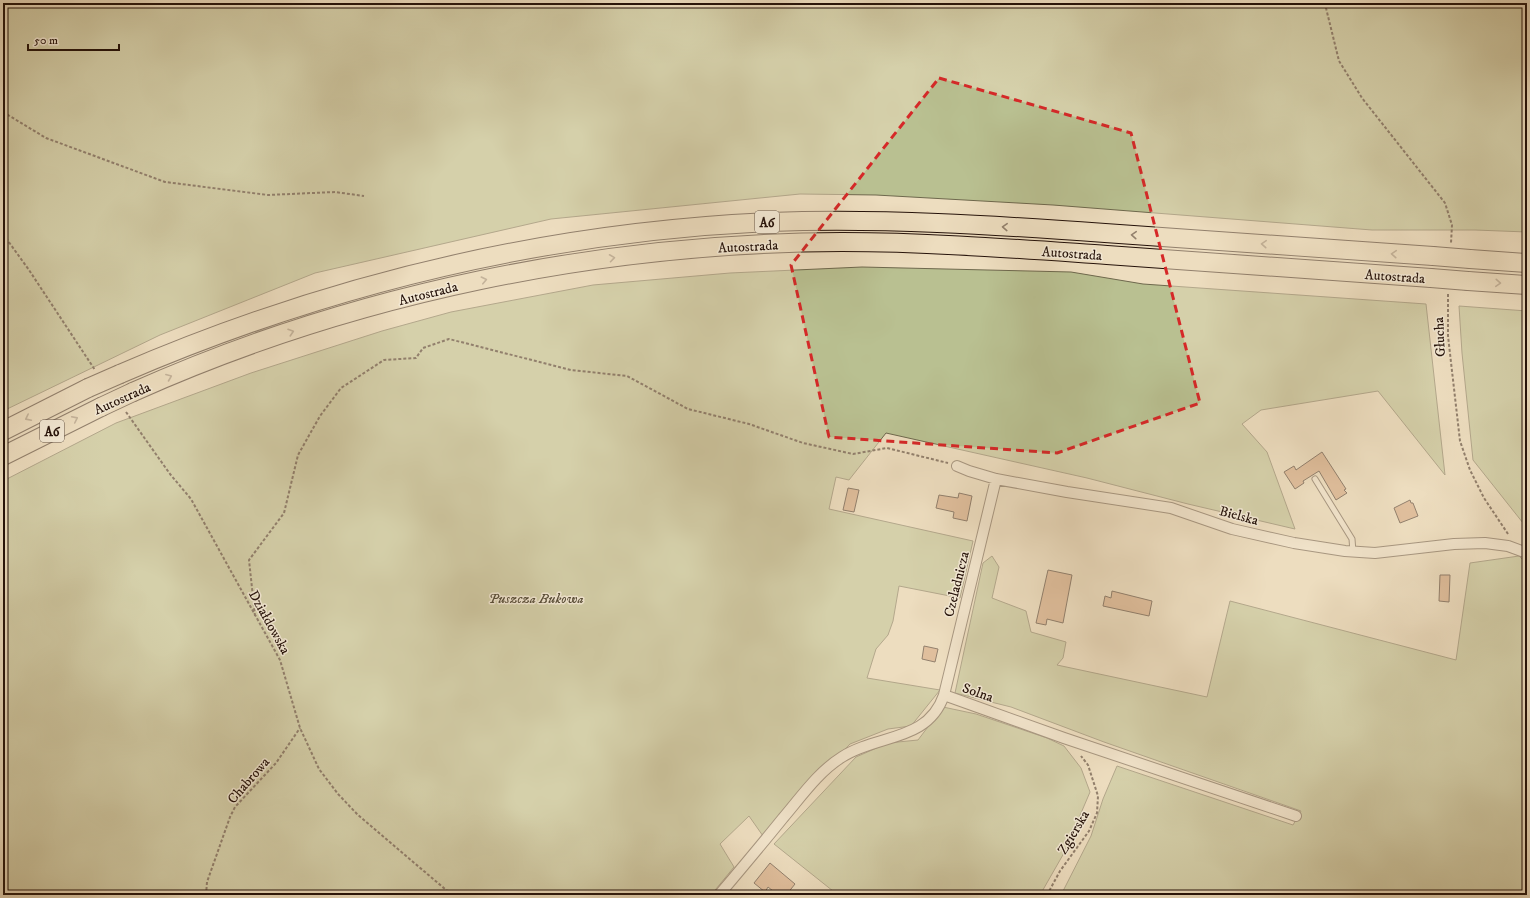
<svg xmlns="http://www.w3.org/2000/svg" width="1530" height="898" viewBox="0 0 1530 898" font-family="'IM FELL DW Pica',serif">
  <style>
    .green { fill: #b9c091; stroke: #6e684d }
    .building { fill: #d09b74; stroke: #241109 }
    .lines { fill: none; stroke-linecap: round; stroke-linejoin: round }
    .service-casing { stroke: #564436; stroke-width: 7 }
    .minor-casing { stroke: #564436; stroke-width: 12 }
    .motorway-casing { stroke: #241109; stroke-width: 20 }
    .path { stroke: #241109; stroke-width: 2; stroke-dasharray: 3 2; stroke-linecap: butt }
    .service { stroke: #f3e9d5; stroke-width: 5 }
    .minor { stroke: #f3e9d5; stroke-width: 10 }
    .motorway { stroke: #edddbf; stroke-width: 18 }
    .motorway-bridge-casing { stroke: #241109; stroke-width: 20; stroke-linecap: butt }
    .motorway-bridge { stroke: #edddbf; stroke-width: 18 }
    .oneway { stroke: #93816d }
    .marked { fill: none; stroke: #d62828; stroke-width: 3; stroke-dasharray: 8 5; stroke-linejoin: round }
    .labels { text-anchor: middle; stroke-width: 3; stroke-linejoin: round; paint-order: stroke }
    .shield { fill: #f3e9d5; stroke: #625246; stroke-width: 1 }
    .shield-label { font-size: 13px; font-weight: bold; fill: #241109 }
    .street-label { font-size: 14px; fill: #241109; stroke: #f3e9d5 }
    .park-label { font-size: 14px; font-style: italic; fill: #584e39; stroke: #f3e9d5 }
  </style>
  <rect width="100%" height="100%" fill="#edddbf"/>
  <filter id="stains"><feTurbulence type="fractalNoise" baseFrequency=".005" numOctaves="4"/><feColorMatrix values="0 0 0 0 .2 0 0 0 0 .09 0 0 0 0 .02 0 0 0 .5 -.17"/></filter>
  <radialGradient id="worn" r=".72"><stop offset=".6" stop-color="#630" stop-opacity="0"/><stop offset="1" stop-color="#630" stop-opacity=".3"/></radialGradient>
  <path class="green" d="M3,3H1527V232L1475,230H1372L1053,205L876,195L800,194L551,219L315,273L160,335L3,411Z
    M862,267L1071,272L1143,284L1426,304L1445,475L1378,391L1261,410L1242,424L1267,452L1295,529L1188,504L1087,478L886,433L849,480L836,477L829,509L973,541L960,598L899,586L893,621L888,635L876,649L867,678L940,690L911,726L888,729L850,744L763,836L749,816L720,844L734,867L711,895H3V481L116,423L251,373L382,331L451,312L593,285L730,273Z
    M1459,306L1527,311V528L1473,460L1462,353Z
    M992,556L999,567L992,598L1026,611L1031,632L1066,642L1063,658L1057,665L1207,697L1230,601L1456,660L1470,563L1519,556L1527,564V895H1061L1091,836L1103,799L1117,766L1293,825L1301,811L1104,742L1011,707L955,693L983,563Z
    M943,707L976,714L1047,738L1064,746L1081,768L1090,792L1064,853L1040,895H838L774,844L856,757L888,743L918,740Z"/>
  <path class="building" d="M1322,452L1346,489L1344,490L1347,493L1336,500L1319,471L1303,481L1304,483L1295,489L1284,472L1294,466L1296,470Z
    M848,488L859,490L854,512L843,510Z
    M959,493L972,496L967,521L953,518L954,512L936,508L939,495L958,498Z
    M1410,500L1411,503H1413L1418,516L1400,523L1394,508Z
    M1048,570L1072,575L1063,623L1047,619L1046,625L1036,623Z
    M1440,575H1450L1449,602L1439,601Z
    M1112,591L1152,601L1149,616L1103,606L1105,596L1111,598Z
    M924,646L938,649L935,662L922,659Z
    M770,863L795,884L787,894L783,890L778,895L768,887L765,892L754,883Z"/>
  <g class="lines">
    <defs>
      <path id="service" d="M1315,479L1352,539L1353,552"/>
      <path id="minor" d="M957,466L969,471L996,479L1067,492L1171,508L1232,529L1294,543L1345,551L1375,553L1454,544L1485,543L1508,546L1527,553
        M944,695L1064,738L1296,816
        M719,895C741,869 762,844 783,818C801,797 818,772 842,757C878,734 928,742 944,695L996,479"/>
      <path id="motorway" d="M1470,259L1527,263
        M1468,281L1527,285
        M120,374C326,285 546,232 770,222C882,218 993,225 1105,233C1214,241 1323,249 1433,256
        M133,392C354,293 600,243 842,242C930,242 1019,249 1107,255C1215,263 1323,271 1431,278
        M3,431L88,388
        M3,456L101,407"/>
    </defs>
    <use href="#service" class="service-casing"/>
    <use href="#minor" class="minor-casing"/>
    <use href="#motorway" class="motorway-casing"/>
    <path class="path" d="M1328,3L1326,8L1339,61L1362,98L1445,203L1452,225L1451,243
      M3,112L46,138L165,182L268,195L335,192L364,196
      M3,234L29,270L95,370
      M1448,294V336L1460,441L1470,470L1484,498L1508,534
      M126,412L170,474L191,499L280,660L300,728L319,769L338,794L358,815L452,895
      M255,616L249,560L284,513L298,455L320,416L341,388L384,360L416,358L423,348L449,339L571,370L627,376L688,409L749,424L803,443L853,454L887,448L948,463
      M206,895L207,882L230,817L235,807L276,763L300,728
      M1047,895L1060,871L1089,831L1097,813L1098,796L1088,765L1081,756"/>
    <use href="#service" class="service"/>
    <use href="#minor" class="minor"/>
    <use href="#motorway" class="motorway"/>
    <defs>
      <path id="motorway-bridge" d="M1433,256L1470,259
        M1431,278L1468,281
        M88,388L120,374
        M101,407L133,392"/>
    </defs>
    <use href="#motorway-bridge" class="motorway-bridge-casing"/>
    <use href="#motorway-bridge" class="motorway-bridge"/>
  </g>
  <defs><path id="oneway-chevron" d="M-2-3.5L2.5 0L-2 3.5" fill="none" stroke-width="1.6" stroke-linecap="round" stroke-linejoin="round"/></defs>
  <g class="oneway">
    <use href="#oneway-chevron" transform="translate(1005 227) rotate(-177)"/>
    <use href="#oneway-chevron" transform="translate(1134 235) rotate(-176)"/>
    <use href="#oneway-chevron" transform="translate(1264 244) rotate(-176)"/>
    <use href="#oneway-chevron" transform="translate(1394 254) rotate(-176)"/>
    <use href="#oneway-chevron" transform="translate(612 258) rotate(-8)"/>
    <use href="#oneway-chevron" transform="translate(484 280) rotate(-13)"/>
    <use href="#oneway-chevron" transform="translate(1498 283) rotate(4)"/>
    <use href="#oneway-chevron" transform="translate(291 332) rotate(-18)"/>
    <use href="#oneway-chevron" transform="translate(169 377) rotate(-22)"/>
    <use href="#oneway-chevron" transform="translate(28 418) rotate(153)"/>
    <use href="#oneway-chevron" transform="translate(75 419) rotate(-26)"/>
  </g>
  <path d="M0 0H1530V898H0ZM939,78L1131,133L1200,403L1057,453L829,437L791,265Z" fill="#edddbf" fill-opacity=".55" fill-rule="evenodd"/>
  <path class="marked" d="M939,78L1131,133L1200,403L1057,453L829,437L791,265Z"/>
  <g class="labels">
    <g class="shield">
      <rect x="755" y="211" width="24" height="22" rx="3"/>
      <rect x="40" y="420" width="24" height="22" rx="3"/>
    </g>
    <g class="shield-label">
      <text x="767" y="227">A6</text>
      <text x="52" y="436">A6</text>
    </g>
    <g class="street-label">
      <text transform="translate(748 246) rotate(-3)" y="5">Autostrada</text>
      <text transform="translate(1072 253) rotate(4)" y="5">Autostrada</text>
      <text transform="translate(1395 276) rotate(4)" y="5">Autostrada</text>
      <text transform="translate(428 293) rotate(-14)" y="5">Autostrada</text>
      <text transform="translate(1439 337) rotate(-93)" y="5">Głucha</text>
      <text transform="translate(122 398) rotate(-24)" y="5">Autostrada</text>
      <text transform="translate(1239 515) rotate(15)" y="5">Bielska</text>
      <text transform="translate(956 584) rotate(-76)" y="5">Czeladnicza</text>
      <text transform="translate(270 622) rotate(61)" y="5">Działdowska</text>
      <text transform="translate(978 692) rotate(19)" y="5">Solna</text>
      <text transform="translate(248 780) rotate(-49)" y="5">Chabrowa</text>
      <text transform="translate(1073 832) rotate(-59)" y="5">Zgierska</text>
    </g>
    <g class="park-label">
      <text x="536" y="603">Puszcza Bukowa</text>
    </g>
  </g>
  <rect width="1530" height="898" fill="none" stroke="#edddbf" stroke-width="16"/>
  <rect x="4" y="4" width="1522" height="890" fill="none" stroke="#241109" stroke-width="2"/>
  <rect x="8" y="8" width="1514" height="882" fill="none" stroke="#241109"/>
  <path d="M28 44v6h91v-6" fill="none" stroke="#241109" stroke-width="2"/>
  <text x="34" y="44" font-size="12" fill="#241109" stroke="#f3e9d5" stroke-width="3" paint-order="stroke">50 m</text>
  <rect width="100%" height="100%" filter="url(#stains)"/>
  <rect width="100%" height="100%" fill="url(#worn)"/>
</svg>
